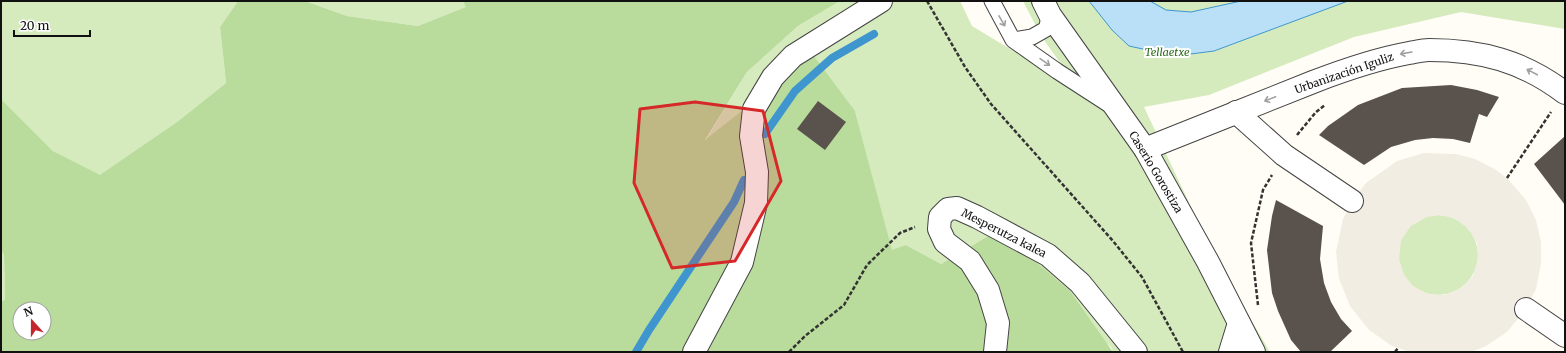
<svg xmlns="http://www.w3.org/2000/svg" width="1566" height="353" viewBox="0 0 1566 353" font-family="Merriweather,serif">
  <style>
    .green { fill: #d5ebbd }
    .forest { fill: #b9dc9c; fill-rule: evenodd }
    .plaza { fill: #f1ede2; fill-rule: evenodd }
    .water { fill: #b9e0f7; stroke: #3f96cf }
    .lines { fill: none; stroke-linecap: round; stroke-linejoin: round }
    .stream { stroke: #3f96cf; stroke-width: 8 }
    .building { fill: #5a524d }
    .service-casing { stroke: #444; stroke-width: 17 }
    .pedestrian-casing { stroke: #444; stroke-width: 24 }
    .minor-casing { stroke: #444; stroke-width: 24 }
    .tertiary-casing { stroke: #444; stroke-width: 24 }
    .path { stroke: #333; stroke-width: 2.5; stroke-dasharray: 4 2; stroke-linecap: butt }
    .service { stroke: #fff; stroke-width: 15 }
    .pedestrian { stroke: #fff; stroke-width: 22 }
    .minor { stroke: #fff; stroke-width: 22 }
    .tertiary { stroke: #fff; stroke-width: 22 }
    .oneway { stroke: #a0a0a0 }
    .marked { fill: #d62828; fill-opacity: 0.2; stroke: #d62828; stroke-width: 3; stroke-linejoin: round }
    .labels { text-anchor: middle; stroke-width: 4; stroke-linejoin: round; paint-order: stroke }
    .park-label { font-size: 11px; font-style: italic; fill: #2f6b1f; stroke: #fff }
    .street-label { font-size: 11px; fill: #111; stroke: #fff }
  </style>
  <rect width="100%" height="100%" fill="#fffdf5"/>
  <path class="green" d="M1,1H238L220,27L226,83L177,122L100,176L53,151L1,99V23L2,22Z
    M305,1H463L467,7L418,26L347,16Z
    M840,1H960L972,26L1081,92L1041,36L1023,1H1565V29L1461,12L1354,37L1209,95L1144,107L1217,262L1270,352H1113L1111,347L988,236L941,264L906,245L892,251L855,111L705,141L747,72L798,26Z
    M1398 255a40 40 0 1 1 80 0a40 40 0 1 1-80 0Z
    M1,250L4,255L5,300L1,301Z"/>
  <path class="forest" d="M238,1H305L347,16L418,26L466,7L463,1H840L798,26L747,72L705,140L813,55L855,111L892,250L906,245L941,264L988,236L1036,262L1070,291L1113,352H1V301L5,300L4,255L1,250V99L53,151L100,175L177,122L226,83L220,27ZM20,309H44V333H20Z"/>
  <path class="plaza" d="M1424,153L1456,154L1475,159L1493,168L1507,178L1526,200L1536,220L1541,242V264L1536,289L1526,309L1507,332L1486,346L1471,352H1410L1392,346L1369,330L1350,306L1339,279L1336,252L1343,219L1352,201L1366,183L1397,161ZM1439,215L1454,218L1468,228L1477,243L1478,260L1473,276L1461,288L1445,295L1428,294L1413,286L1404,275L1399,259L1401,240L1411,226L1427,217Z"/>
  <path class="water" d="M1089,1H1150L1166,10L1191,12L1241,1H1348L1214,51L1175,56L1129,46L1112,30Z"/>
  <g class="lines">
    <path class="stream" d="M765,134L795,91L832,58L874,34
      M636,352L649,330L734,202L744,180"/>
  </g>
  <path class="building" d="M1451,85L1477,90L1499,97L1487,117L1479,114L1470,143L1453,139L1433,138L1415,140L1391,147L1364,165L1319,135L1328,126L1358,105L1402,88Z
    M818,101L846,122L825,150L797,129Z
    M1565,136V205L1534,164Z
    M1276,200L1323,226L1320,259L1324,283L1331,302L1341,319L1352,331L1330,352H1301L1291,340L1278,311L1272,293L1267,250L1272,216Z"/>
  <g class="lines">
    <defs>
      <path id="service" d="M992,1L1013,40L1057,71L1108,104
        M1013,40L1032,37L1046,29L1050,15"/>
      <path id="pedestrian" d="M1236,112L1284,155L1352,201
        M1526,309L1565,336"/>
      <path id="minor" d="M1145,149C1201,127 1257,104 1313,82C1344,70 1376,59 1409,53C1415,52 1423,50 1429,50C1481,50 1523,61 1565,93
        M694,352L742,262L756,203L757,172L751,136L754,109L773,77L793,56L881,1
        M995,352L998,323L988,290L970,261L945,242L939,229L940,217L948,209L957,208L977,217L1048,255L1080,283L1136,352
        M1230,352L1239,323"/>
      <path id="tertiary" d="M1043,1L1050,15L1145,149L1208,262L1254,352"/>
    </defs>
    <use href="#service" class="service-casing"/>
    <use href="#pedestrian" class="pedestrian-casing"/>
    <use href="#minor" class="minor-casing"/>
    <use href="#tertiary" class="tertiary-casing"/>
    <path class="path" d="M927,1L965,67L991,104L1113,241L1142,277L1183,352
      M1297,135L1316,112L1325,105
      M1507,178L1551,112
      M1258,305L1251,243L1263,190L1272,175
      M789,352L805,336L844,305L867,265L900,233L915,227
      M1395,352L1398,348"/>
    <use href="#service" class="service"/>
    <use href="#pedestrian" class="pedestrian"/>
    <use href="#minor" class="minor"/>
    <use href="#tertiary" class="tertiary"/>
  </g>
  <defs><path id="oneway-shaft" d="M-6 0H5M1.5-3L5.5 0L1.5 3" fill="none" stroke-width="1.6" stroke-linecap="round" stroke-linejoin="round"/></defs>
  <g class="oneway">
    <use href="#oneway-shaft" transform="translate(1002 21) rotate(60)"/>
    <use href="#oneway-shaft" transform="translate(1406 53) rotate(170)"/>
    <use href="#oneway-shaft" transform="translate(1045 62) rotate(35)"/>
    <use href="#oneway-shaft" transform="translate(1532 72) rotate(-152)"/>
    <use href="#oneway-shaft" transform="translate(1270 99) rotate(159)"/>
  </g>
  <path class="marked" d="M695,102L763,111L781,181L735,261L672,268L634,183L640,109Z"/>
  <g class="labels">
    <g class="park-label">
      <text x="1167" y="56">Tellaetxe</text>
    </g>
    <g class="street-label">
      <text transform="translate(1344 73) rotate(-19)" y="4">Urbanización Iguliz</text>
      <text transform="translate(1156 172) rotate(59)" y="4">Caserio Gorostiza</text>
      <text transform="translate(1004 233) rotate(27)" y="4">Mesperutza kalea</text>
    </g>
  </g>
  <rect width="1566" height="353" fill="none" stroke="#111111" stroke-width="4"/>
  <g transform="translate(32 321) rotate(339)"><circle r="19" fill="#ffffff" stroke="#a0a0a0"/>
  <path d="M0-3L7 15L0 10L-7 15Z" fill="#c4262e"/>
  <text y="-6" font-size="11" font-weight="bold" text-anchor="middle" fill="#111111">N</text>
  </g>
  <path d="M14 30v6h76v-6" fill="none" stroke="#111111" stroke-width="2"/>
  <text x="20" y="30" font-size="12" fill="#111111" stroke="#ffffff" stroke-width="3" paint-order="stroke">20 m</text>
</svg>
